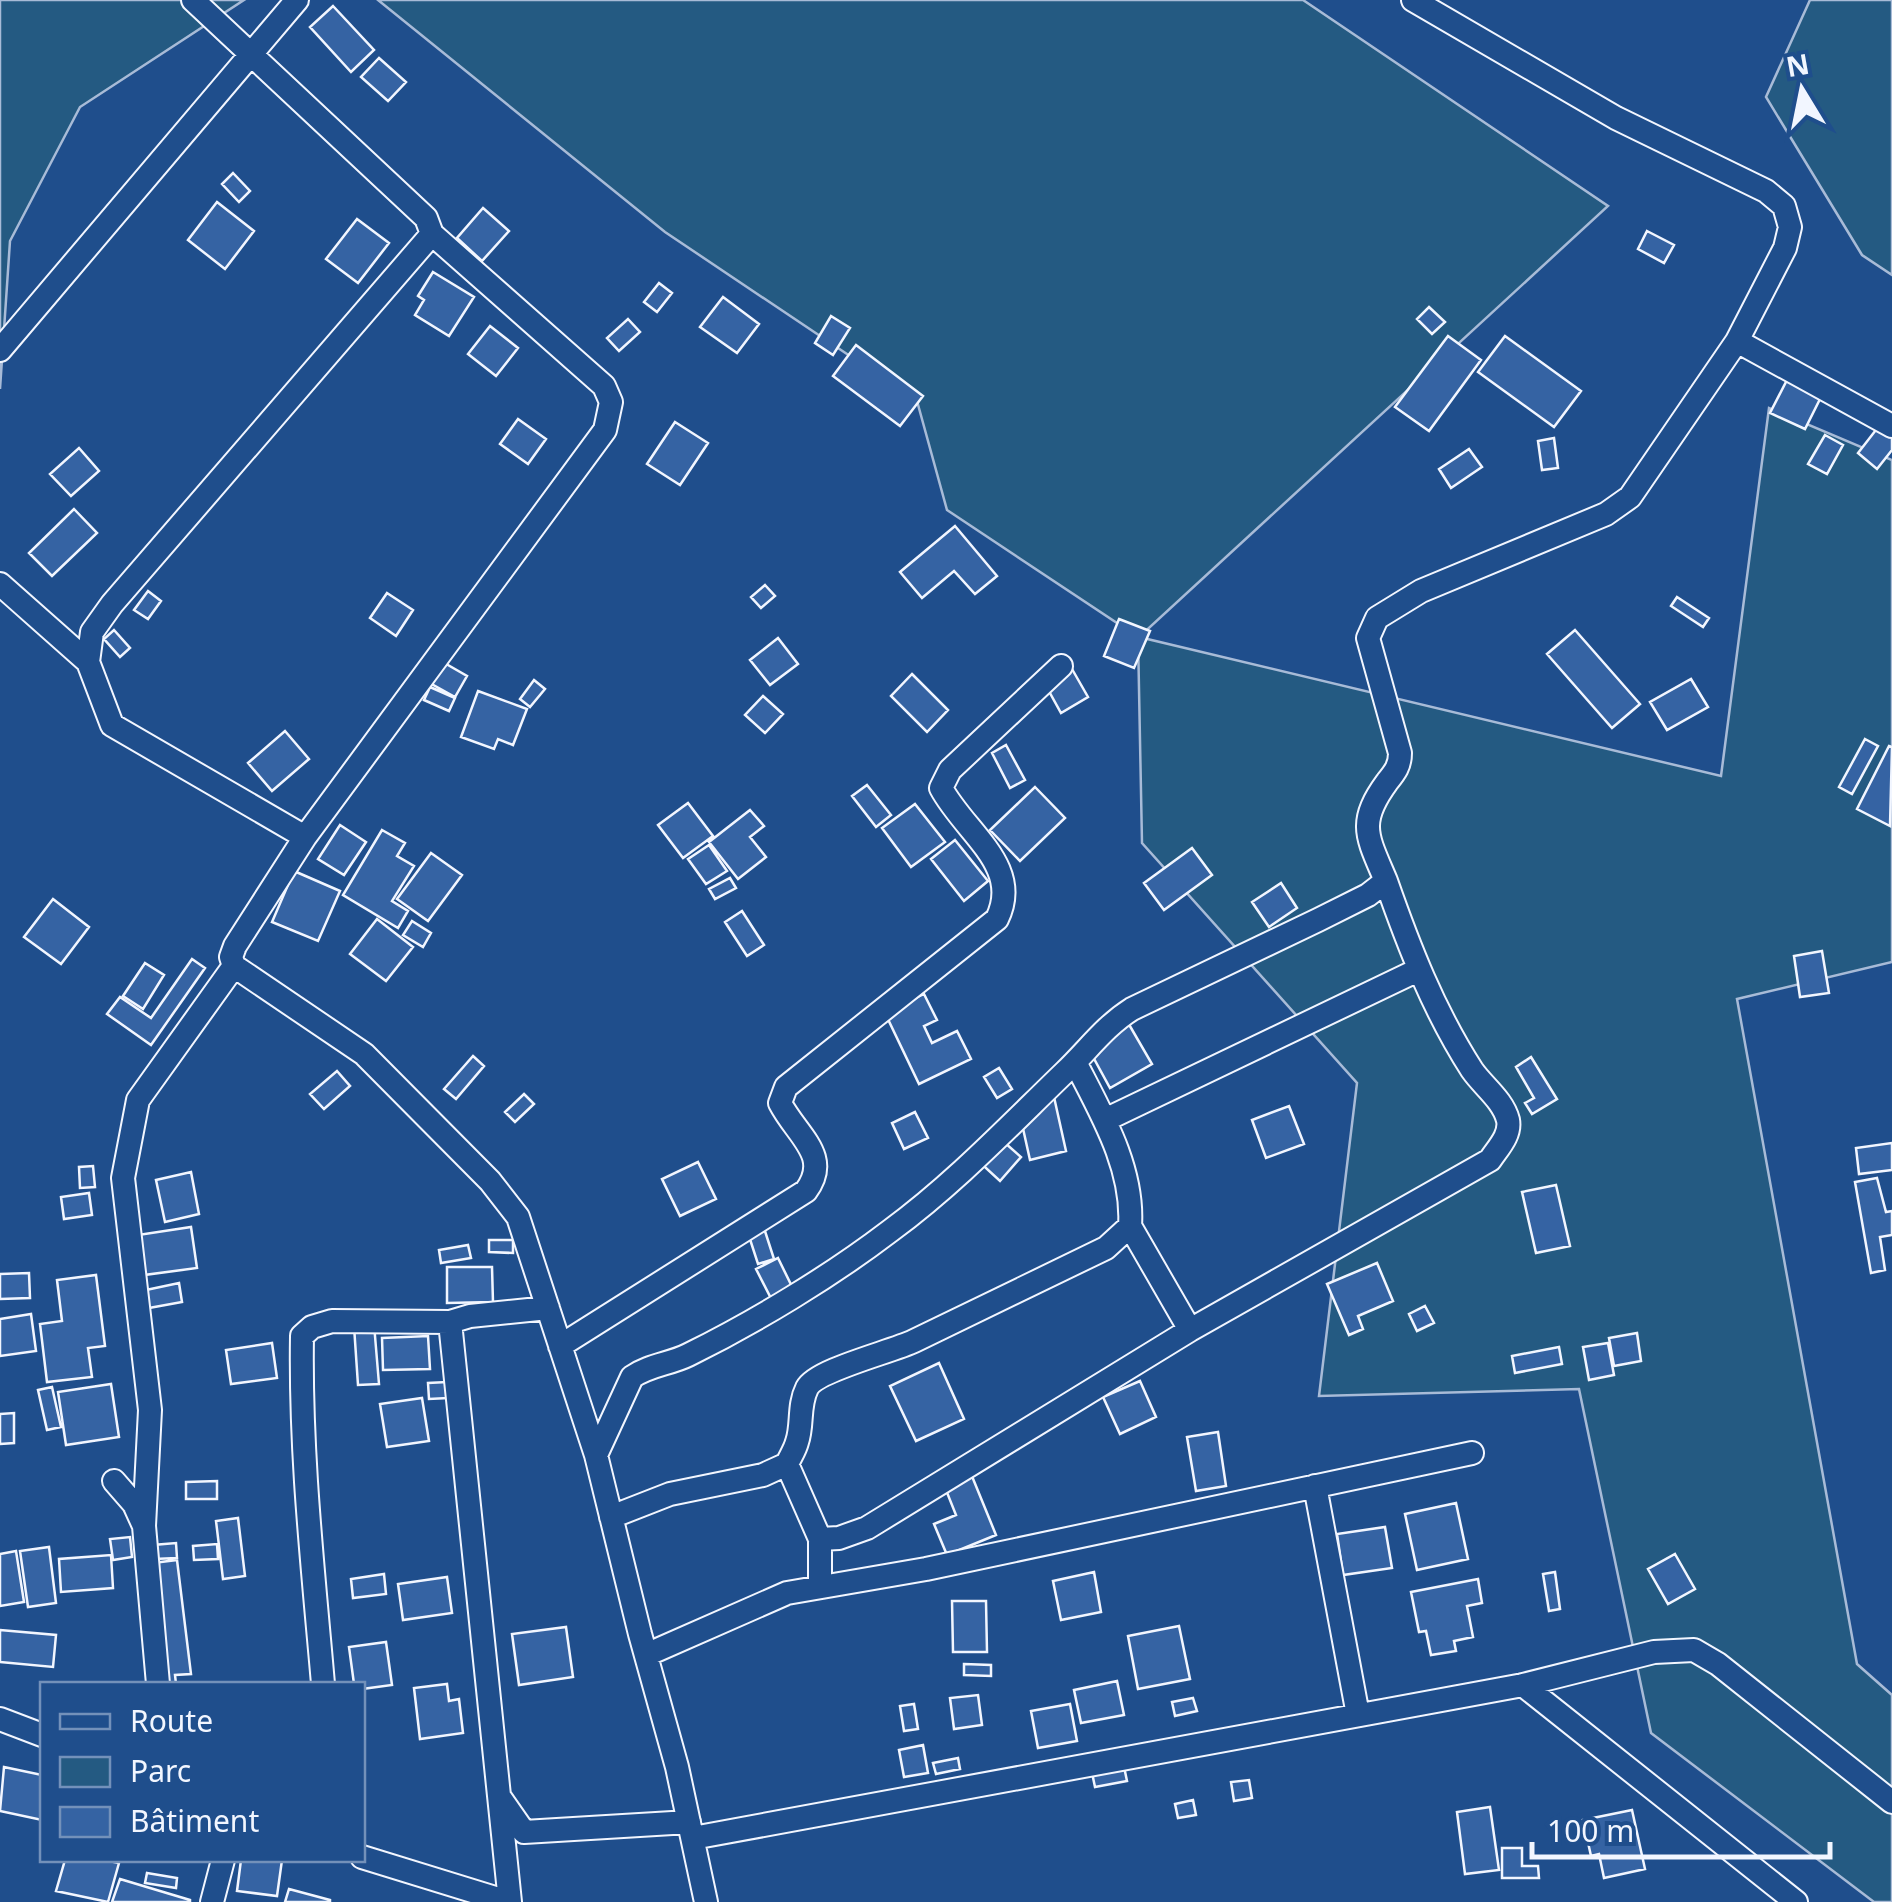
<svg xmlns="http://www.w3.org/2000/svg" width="1892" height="1902" viewBox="0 0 1892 1902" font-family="'Noto Sans',sans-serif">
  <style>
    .green { fill: #245a82; stroke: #a8bbd7; stroke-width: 2.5 }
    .building { fill: #3563a3; stroke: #f2f6ff; stroke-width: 2.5 }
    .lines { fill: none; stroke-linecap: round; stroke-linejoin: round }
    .minor-casing { stroke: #f2f6ff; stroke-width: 26 }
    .minor { stroke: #1f4e8c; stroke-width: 22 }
  </style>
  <rect width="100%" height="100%" fill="#1f4e8c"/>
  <path class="green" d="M0,0H244L80,107L10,241L0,389Z
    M378,0H1303L1608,206L1139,637L1721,776L1769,408L1892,460V962L1737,999L1857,1664L1892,1695V1902H1874L1651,1733L1579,1389L1319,1396L1357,1083L1142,843L1138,637L947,510L917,401L665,232Z
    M1810,0H1892V275L1862,255L1766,97Z"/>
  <path class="building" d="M333,6L374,50L351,72L310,27Z
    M379,58L406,82L388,101L361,77Z
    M233,173L250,191L239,202L222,184Z
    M217,202L254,231L225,269L188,240Z
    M483,208L509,231L482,261L457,238Z
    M357,219L389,243L358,283L326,259Z
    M1647,231L1674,245L1664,263L1638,249Z
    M433,272L474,297L449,336L415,315L424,300L418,296Z
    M659,283L672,293L657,312L644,302Z
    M723,297L759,324L737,353L700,327Z
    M1429,307L1445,322L1432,334L1417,319Z
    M831,316L850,328L833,355L815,343Z
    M628,319L640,332L619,351L607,338Z
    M490,326L518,348L496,376L468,354Z
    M1448,336L1481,360L1429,431L1395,407Z
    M1505,336L1581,391L1554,427L1478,372Z
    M856,345L923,396L900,426L833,376Z
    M1787,380L1821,397L1805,429L1770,413Z
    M518,419L546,439L528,464L500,444Z
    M675,422L708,443L680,485L647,464Z
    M1879,426L1892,437V450L1877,469L1858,453Z
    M1825,435L1843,445L1827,474L1808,464Z
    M1554,438L1558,468L1542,470L1538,441Z
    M79,448L99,471L71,496L50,474Z
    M1469,449L1482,467L1451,488L1439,469Z
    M74,509L97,533L52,576L29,553Z
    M955,526L997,576L975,594L954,571L922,598L900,572Z
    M765,585L775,596L761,608L751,597Z
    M148,591L161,601L148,619L134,610Z
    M387,593L413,610L396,636L370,618Z
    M1677,597L1709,618L1703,627L1671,606Z
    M1119,619L1150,631L1134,668L1104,656Z
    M114,630L130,648L120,657L104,639Z
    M1575,630L1640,704L1612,728L1547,654Z
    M778,638L798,664L770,685L750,660Z
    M441,661L467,676L455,697L428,682Z
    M1072,669L1088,697L1061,713L1045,684Z
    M912,674L948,710L927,732L891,696Z
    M1691,679L1708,707L1667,730L1650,702Z
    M534,680L545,689L530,707L520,699Z
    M430,687L455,698L449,711L424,700Z
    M478,691L527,709L513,745L498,739L494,749L461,737Z
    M763,696L783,714L765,733L745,715Z
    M285,731L309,759L272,791L248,763Z
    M1865,739L1878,746L1852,794L1839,787Z
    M1006,745L1025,780L1010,788L992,753Z
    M1889,746L1892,747L1890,826L1857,809Z
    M867,785L891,815L876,827L852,796Z
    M1035,787L1065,818L1020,861L990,830Z
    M688,803L713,836L683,858L658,825Z
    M915,804L945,842L911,867L882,828Z
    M750,810L764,826L750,837L766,857L738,879L709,842Z
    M340,825L366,842L344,875L318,859Z
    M382,830L405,843L397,856L414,866L392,901L408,911L398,928L343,895Z
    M955,840L988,881L964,901L931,859Z
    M709,845L727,871L706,884L688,859Z
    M1192,848L1212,875L1164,910L1144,883Z
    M431,853L462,875L428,921L397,899Z
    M294,871L340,891L318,941L272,922Z
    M730,878L736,888L715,899L709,889Z
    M1281,883L1297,908L1269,927L1252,902Z
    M53,899L89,927L61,964L24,937Z
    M742,911L764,945L747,956L725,922Z
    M377,919L413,947L386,981L350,954Z
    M412,921L431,933L423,947L403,935Z
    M1822,951L1829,993L1800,997L1794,956Z
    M192,959L205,968L151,1045L107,1014L120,997L151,1018Z
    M145,963L164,975L143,1009L123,996Z
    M924,994L937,1020L924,1026L932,1043L957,1031L971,1059L919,1084L885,1013Z
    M1127,1021L1152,1064L1110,1088L1086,1044Z
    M473,1056L484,1066L456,1099L444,1089Z
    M1531,1057L1557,1099L1532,1114L1525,1103L1534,1098L1516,1067Z
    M999,1068L1012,1089L997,1098L984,1077Z
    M337,1071L350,1086L324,1109L310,1094Z
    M524,1094L534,1104L515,1122L505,1112Z
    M1054,1097L1066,1151L1030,1160L1018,1106Z
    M1289,1106L1304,1144L1266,1158L1252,1120Z
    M915,1112L928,1138L904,1149L892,1123Z
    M996,1135L1021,1157L1000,1181L975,1158Z
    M1892,1143V1170L1859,1174L1856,1148Z
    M698,1162L716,1199L680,1216L662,1179Z
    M93,1166L95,1187L80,1188L79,1167Z
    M191,1172L199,1214L165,1222L156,1180Z
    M1877,1178L1886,1212L1892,1211V1235L1880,1237L1885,1270L1871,1273L1855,1182Z
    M1556,1185L1570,1246L1536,1253L1522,1192Z
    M89,1193L92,1215L64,1219L61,1197Z
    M763,1225L774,1259L758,1264L747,1230Z
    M191,1227L197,1268L144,1275L138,1235Z
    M489,1240H513V1253L489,1252Z
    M468,1245L471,1258L441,1263L439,1250Z
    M778,1258L801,1305L780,1316L756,1269Z
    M1377,1263L1393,1301L1358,1316L1363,1329L1349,1335L1327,1284Z
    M447,1267H492L493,1302L447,1303Z
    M29,1273L30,1298L0,1299V1274Z
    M96,1275L105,1346L88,1348L92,1377L47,1382L40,1324L62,1321L57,1280Z
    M179,1283L182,1302L149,1308L146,1290Z
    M1425,1306L1434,1323L1417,1331L1409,1314Z
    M31,1314L36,1351L0,1356V1319Z
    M374,1324L379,1384L358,1385L354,1326Z
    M1637,1333L1641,1361L1614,1366L1609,1338Z
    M428,1336L430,1369L383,1370L382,1338Z
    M272,1343L277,1378L231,1384L226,1350Z
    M1608,1343L1614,1375L1589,1380L1583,1347Z
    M1559,1347L1562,1364L1515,1373L1512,1356Z
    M939,1363L964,1419L916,1441L890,1386Z
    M1140,1381L1156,1417L1120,1434L1103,1397Z
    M447,1382L448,1398L429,1399L428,1383Z
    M111,1384L119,1437L66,1445L58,1392Z
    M52,1387L61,1427L47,1430L38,1390Z
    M422,1398L429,1441L387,1447L380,1404Z
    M14,1413V1443L0,1444V1414Z
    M1218,1432L1226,1486L1196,1491L1187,1437Z
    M967,1464L996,1535L947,1555L934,1524L956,1515L940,1475Z
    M217,1481V1499H186V1482Z
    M1456,1503L1468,1559L1417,1570L1405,1514Z
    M238,1518L245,1576L223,1579L216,1521Z
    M1385,1527L1392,1568L1343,1575L1337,1534Z
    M130,1537L132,1557L113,1560L110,1539Z
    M176,1543L177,1558L154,1559L153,1545Z
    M217,1544L218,1559L194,1560L193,1546Z
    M49,1547L56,1603L28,1607L20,1551Z
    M16,1551L24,1602L0,1606V1554Z
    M1675,1554L1695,1589L1668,1604L1648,1569Z
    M111,1555L113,1588L61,1592L59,1559Z
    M177,1560L191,1674L175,1675L176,1684H159L145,1564Z
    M1094,1572L1101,1612L1061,1620L1053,1581Z
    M1555,1572L1560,1609L1549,1611L1543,1574Z
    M384,1574L386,1594L353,1598L351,1579Z
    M447,1577L452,1613L403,1620L398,1584Z
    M1478,1579L1482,1603L1467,1606L1473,1637L1454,1641L1456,1651L1431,1655L1426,1631L1419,1632L1411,1592Z
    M952,1601H986L987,1652H953Z
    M1179,1626L1190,1679L1138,1689L1128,1636Z
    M566,1627L573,1677L519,1685L512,1634Z
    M0,1630L56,1635L53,1667L0,1662Z
    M386,1642L392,1685L362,1689V1684H354L349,1647Z
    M964,1664L991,1665V1676L964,1675Z
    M1117,1681L1124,1715L1081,1723L1074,1690Z
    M447,1684L449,1701L459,1699L463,1733L420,1739L414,1688Z
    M978,1695L982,1725L954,1729L950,1698Z
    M1193,1698L1197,1711L1175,1716L1172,1702Z
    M914,1704L918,1729L904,1731L900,1706Z
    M1070,1704L1077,1741L1038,1748L1031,1711Z
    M923,1745L928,1773L904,1777L899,1750Z
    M958,1758L960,1769L936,1774L933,1763Z
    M1123,1762L1127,1781L1095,1787L1091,1768Z
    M4,1767L42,1775V1820L0,1811Z
    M1249,1780L1252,1798L1234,1801L1231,1782Z
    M1193,1800L1196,1815L1178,1818L1175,1804Z
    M1490,1807L1499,1870L1465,1874L1457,1812Z
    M1632,1810L1645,1869L1604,1878L1599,1854L1591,1856L1583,1820Z
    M1502,1848H1522V1866H1538L1539,1878H1502Z
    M65,1860H104L119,1863L108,1902L56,1891Z
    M241,1860H282L277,1896L237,1891Z
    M147,1873L177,1878L176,1888L145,1883Z
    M120,1879L190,1900V1902H112Z
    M289,1889L330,1900V1902H285Z"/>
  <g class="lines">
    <defs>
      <path id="minor" d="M193,0L426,218L432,234L604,386L611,402L605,430L305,837L235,946L231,957L234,966L364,1054L490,1181L518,1217L596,1455L640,1634L677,1767L706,1902
        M1737,341L1892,426
        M0,350L297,0
        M0,584L88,662
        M305,837L112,725L88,662L92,632L112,604L432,234
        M1105,1120L1418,970
        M1130,1226L1190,1330
        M450,1322L510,1902
        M560,1346L806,1191C832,1156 797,1136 780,1103L786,1087L997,919C1023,866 965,833 941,788L950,770L1061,666
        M596,1455L632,1377C649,1365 670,1364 688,1355C755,1322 831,1276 890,1231C954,1184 1009,1126 1065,1072C1088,1050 1105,1026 1132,1009L1318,920L1368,895L1386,881C1367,836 1357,823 1387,782C1395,772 1400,766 1400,753L1368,638L1377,618L1421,591L1606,514L1630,497L1737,341L1785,248L1790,227L1784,206L1766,191L1616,118L1413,0
        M787,1464L820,1539V1587
        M114,1481L134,1504L144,1526L158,1684
        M1315,1486L1358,1715
        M611,1517L670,1494L763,1475L787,1464C790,1457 795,1450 797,1442C803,1425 798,1406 807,1388C816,1370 891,1352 914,1341L1106,1248L1130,1226C1134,1168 1101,1113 1075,1062
        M144,1526L150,1410L123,1178L138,1100L234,966
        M820,1539L839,1538L867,1528L1190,1330L1490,1160C1498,1148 1511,1135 1508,1120C1503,1100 1483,1086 1472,1070C1434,1011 1409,947 1386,881
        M646,1655L787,1593L926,1569L1472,1453
        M323,1684C313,1568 300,1454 302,1336L312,1327L332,1321L450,1322L470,1316L548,1308
        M1523,1685L1796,1902
        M0,1719L42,1735
        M501,1799L524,1832L689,1822
        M693,1838L1523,1685L1654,1652L1694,1650L1718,1664L1892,1802
        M362,1857L508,1902
        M212,1902L223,1860"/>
    </defs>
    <use href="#minor" class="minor-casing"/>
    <use href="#minor" class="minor"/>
  </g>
  <rect x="40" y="1682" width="325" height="180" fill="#1f4e8c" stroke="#7391ba" stroke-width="2.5"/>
  <rect x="60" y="1714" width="50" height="15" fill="#1f4e8c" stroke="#7391ba" stroke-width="2.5"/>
  <text x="130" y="1732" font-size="30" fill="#f2f6ff">Route</text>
  <rect x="60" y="1757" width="50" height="30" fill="#245a82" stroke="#7391ba" stroke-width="2.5"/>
  <text x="130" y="1782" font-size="30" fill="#f2f6ff">Parc</text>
  <rect x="60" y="1807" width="50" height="30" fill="#3563a3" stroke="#7391ba" stroke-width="2.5"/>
  <text x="130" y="1832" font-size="30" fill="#f2f6ff">Bâtiment</text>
  <g transform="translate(1802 90) rotate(350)" stroke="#1f4e8c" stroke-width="8" paint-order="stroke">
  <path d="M0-8L18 38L0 25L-18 38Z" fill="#f2f6ff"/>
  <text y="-15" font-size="28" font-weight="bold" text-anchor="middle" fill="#f2f6ff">N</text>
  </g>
  <path d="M1532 1842v15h298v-15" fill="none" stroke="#f2f6ff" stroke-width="5"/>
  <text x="1547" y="1842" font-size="30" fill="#f2f6ff" stroke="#1f4e8c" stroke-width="8" paint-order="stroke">100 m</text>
</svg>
